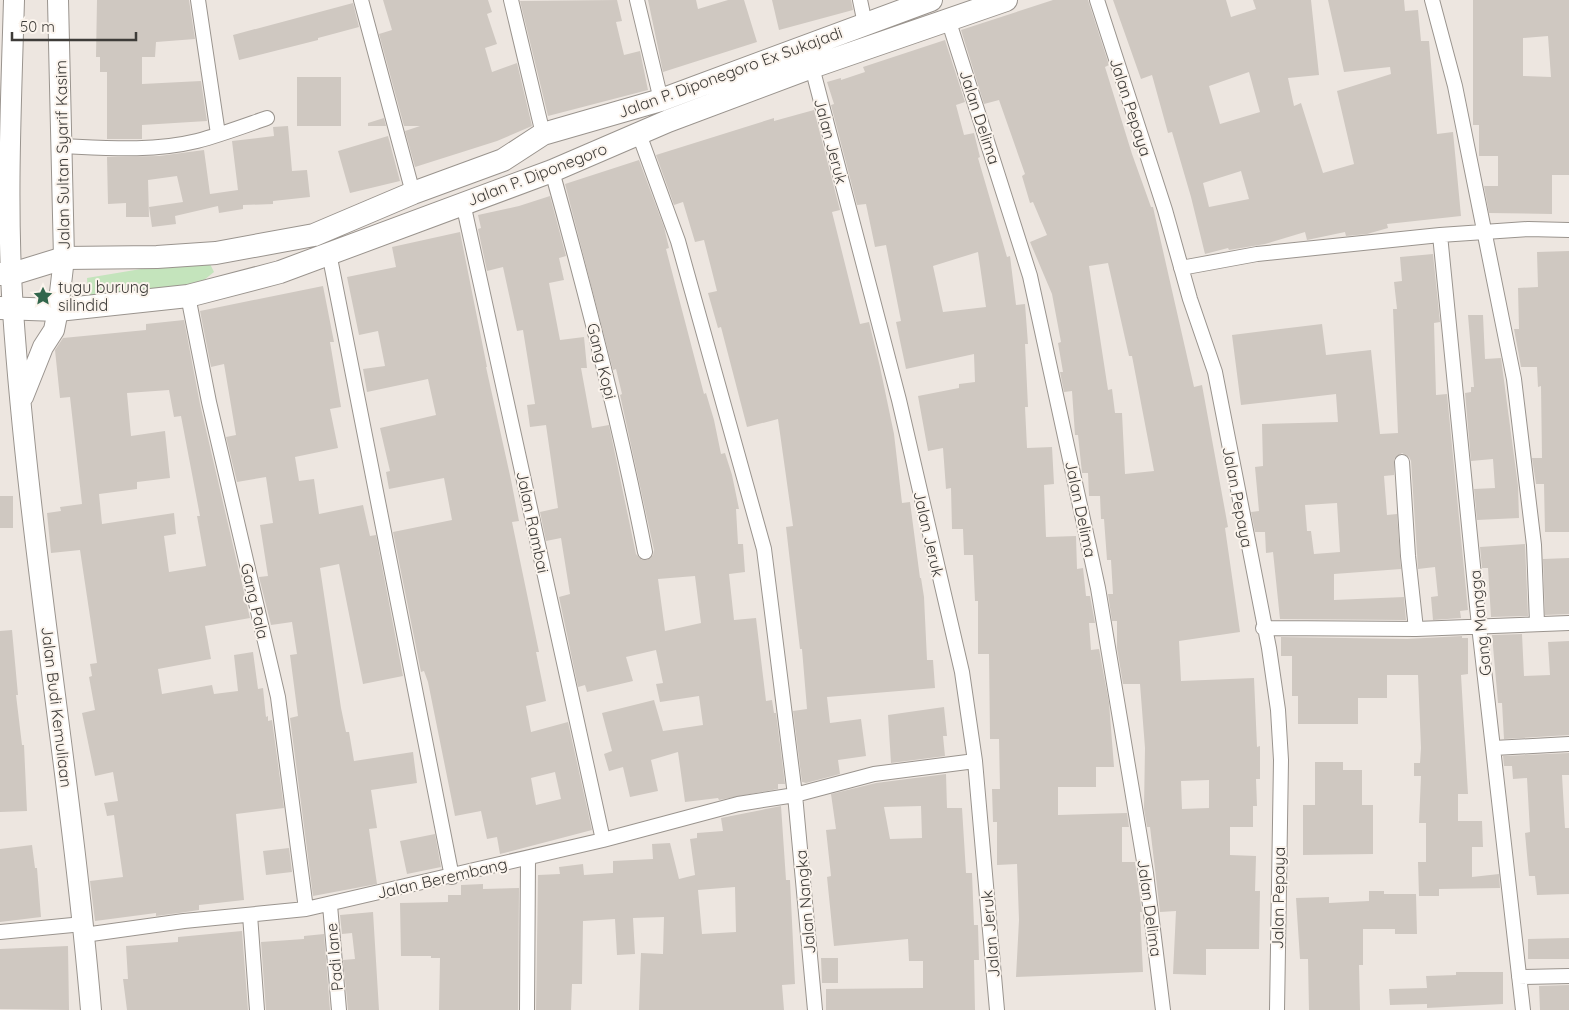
<svg xmlns="http://www.w3.org/2000/svg" width="1569" height="1010" viewBox="0 0 1569 1010" font-family="Quicksand,sans-serif">
  <style>
    .green { fill: #c4e4bc }
    .building { fill: #cfc8c1; fill-rule: evenodd }
    .lines { fill: none; stroke-linecap: round; stroke-linejoin: round }
    .street-casing { stroke: #9a948e; stroke-width: 16 }
    .secondary-casing { stroke: #9a948e; stroke-width: 22 }
    .primary-casing { stroke: #9a948e; stroke-width: 24 }
    .street { stroke: #fff; stroke-width: 14 }
    .secondary { stroke: #fff; stroke-width: 20 }
    .primary { stroke: #fff; stroke-width: 22 }
    .labels { text-anchor: middle; stroke-width: 4; stroke-linejoin: round; paint-order: stroke }
    .street-label { font-size: 16px; fill: #3e3c39; stroke: #fbf4ed }
    .poi-label { font-size: 16px; fill: #3e3c39; stroke: #fbf4ed; text-anchor: start }
  </style>
  <rect width="100%" height="100%" fill="#ede6e0"/>
  <path class="green" d="M183,262H209L214,272L199,284L89,307L87,278Z"/>
  <path class="building" d="M97,0H189L195,39L156,42L155,57H142V84L201,81L207,121L142,125V139H107V72H100V57H96Z
    M383,0H488L492,12L487,14L497,44L485,48L492,72L517,63L532,126L497,141L415,167L405,131L420,126H404L379,34L392,30Z
    M617,0L622,21L616,22L624,55L640,51L648,90L548,116L520,1Z
    M648,0H696L698,9L728,0H744L757,42L663,72Z
    M772,0H851L853,10L779,30Z
    M1053,0H1088L1109,65L1105,67L1132,154L1151,207H1153L1194,387L1202,385L1228,527L1225,528L1240,632L1179,641L1181,681L1254,678L1257,747L1260,746V779H1256L1257,806H1253V827H1230V855L1256,856L1255,891H1260L1259,949H1206V975L1173,974L1176,911L1160,912L1150,827H1147L1144,809L1145,748L1140,684H1123L1117,648V621H1112L1108,594H1113L1111,560H1107L1104,519H1101L1100,496H1089L1088,473H1082L1078,435H1075L1072,391L1064,392L1060,372H1063L1058,343L1061,342L1052,294L1030,242L1047,235L1033,202L1030,203L1022,176L1025,174L999,100L984,104L961,30ZM1108,263L1129,356H1132L1154,471L1125,474L1122,413H1115L1112,389L1108,390L1089,266ZM1209,780V808L1182,809L1181,781Z
    M1113,0H1226L1231,17L1256,9L1253,0H1311L1319,75L1288,78L1294,106L1301,103L1323,173L1354,164L1337,91L1391,74L1390,67L1344,72L1328,0H1404L1405,11L1418,10L1421,41H1429L1437,134L1453,132L1461,216L1387,224L1388,228L1367,234L1346,236L1345,232L1307,240L1305,232L1265,244L1229,250L1228,248L1205,254L1191,197L1172,132L1168,133L1152,75L1141,79ZM1249,72L1260,112L1220,124L1209,86ZM1241,171L1249,199L1209,207L1203,183Z
    M1473,0H1569V175H1552V214L1489,213L1484,186H1498V156H1479V125H1473ZM1548,36L1551,77L1523,76V38Z
    M353,3L359,27L318,38V40L239,60L233,35Z
    M945,40L965,102L956,105L964,135L974,133L980,157L978,158L1007,257L1010,256L1016,305L1025,304L1028,344H1025L1028,407H1025L1027,448L1052,447L1054,484L1044,485L1046,537L1076,536L1077,569L1083,568L1086,596H1090L1095,623H1089L1091,650L1099,649L1109,703L1114,767H1096V787H1058V815L1127,813L1129,827H1122V862H1135L1142,912H1140L1143,972L1016,977L1019,920L1017,864L997,865V822H993L992,789H1000L999,739H990L989,654H978V601H975L973,555H964L963,529H952L951,488L946,489L943,448L928,451L918,396L959,388V384L975,382L974,354L906,369L896,322L901,321L886,245L875,247L866,204L857,205L831,105L834,104L827,82L841,78V80L865,72L863,67ZM978,252L986,307L943,312L933,266Z
    M297,77H341V126H297Z
    M814,110L840,210L832,212L860,324L869,322L880,367L894,434L902,503L910,502L920,578H921L924,597L927,660H933L935,688L827,697L830,723L861,719L866,756L838,760L840,774L806,783L802,782L793,711L807,709L802,649H800L786,527L793,526L778,419L747,427L721,327L718,328L708,293L717,291L704,240L695,242L683,202L674,205L656,155L774,118V121Z
    M384,118L386,126H368V123Z
    M288,126L292,171L307,170L310,197L273,201V204L243,205V209L219,213L218,206L175,216L176,224L152,227L149,207L183,202L177,176L148,180L149,217H126V203L108,204L107,157L159,156L204,150L210,194L238,190L232,141L274,136L273,127Z
    M388,136L400,181L350,193L338,151Z
    M639,160L664,227L669,248L666,249L704,394L706,393L714,420L721,454L725,453L732,475L739,509H736L738,544H743L745,572L729,574L734,620L756,618L766,701L772,700L774,713H776L785,784H778V789L719,800L718,798L685,802L678,752L651,760L658,791L630,797L623,767L609,771L604,754L612,751L602,713L654,700L663,731L703,725L699,696L660,702L656,684L663,683L656,650L626,657L633,681L587,692L585,685L578,687L559,597L570,594L561,538L546,541L540,512L558,508L546,425L530,427L527,405L535,404L523,330L517,331L503,267L487,271L478,229L481,228L478,215L519,206L550,196L566,256L559,258L564,280L549,283L560,340L584,337L587,368H581L592,428L609,425L636,554L642,560H647L653,555L654,550L620,395L622,394L616,369L613,370L565,184ZM695,576L701,623L665,631L658,579Z
    M460,232L487,367H486L511,480L519,521L512,522L539,652H536L546,701L526,706L531,732L568,722L592,830L500,854L497,837L487,839L481,811L455,816L428,682L424,671L421,672L393,532L452,520L444,478L389,489L386,472L390,471L380,428L436,415L428,379L367,392L363,369L385,366L378,331L359,335L347,277L396,267L392,247ZM555,772L561,799L536,805L531,778Z
    M1569,251V532H1545L1544,484H1536L1532,458H1542L1541,386L1538,387L1537,367H1521L1514,329H1519L1518,288L1538,287L1537,252Z
    M1433,254L1440,322L1434,323L1436,395L1447,394L1468,610L1460,611L1461,618L1433,620L1431,597L1438,596L1435,567L1418,569L1411,461L1409,457L1402,453L1394,459V475L1384,476L1387,515L1397,514L1401,569L1334,574V600L1404,597L1406,620L1280,619L1273,552L1266,553L1265,532H1255L1251,512L1259,511L1255,467L1263,466L1262,424L1338,422L1336,394L1241,405L1232,335L1322,324L1326,355L1371,350L1380,434L1398,433L1393,309H1397L1394,282L1402,281L1400,257ZM1337,503L1340,552L1314,554L1311,531H1307L1305,505Z
    M323,286L334,342H330L341,407L330,409L338,448L295,457L299,481L314,479L319,514L363,505L370,536L376,535L403,676L363,684L339,564L320,568L341,708L346,732H349L354,761L413,752L417,783L371,790L377,828L369,829L377,884L313,896L290,718L298,716L290,655L297,654L292,622L271,625L259,577L268,576L260,525L273,523L266,477L237,482L226,437L236,435L224,364L211,367L200,311Z
    M1468,315H1483L1485,359L1501,358L1518,486L1519,518L1477,520L1474,489L1495,488L1493,459L1471,461L1465,393L1471,392V387H1474Z
    M184,320L200,404L250,618L205,626L211,659L158,669L162,694L212,685L214,694L238,691L234,655L253,652L258,689L263,688L266,717L268,716V721L272,720L284,808L236,814L244,900L199,905V910L179,913L156,916V913L95,921L90,881L123,877L114,815L107,816L104,803L118,801L113,772L95,776L82,713L95,710L89,677L92,676L90,664L97,663L80,550L51,553L47,513L61,511L60,507L82,504L70,397L60,398L55,350L63,338L146,330V324ZM169,390L174,417L181,416L200,516H197L206,566L169,572L164,536L176,534L174,513L102,524L99,494L137,489V482L170,478L165,431L131,436L127,393Z
    M0,496H13V528H0Z
    M1525,544L1528,616L1491,617L1488,568H1482L1480,547Z
    M1569,558V614L1545,615L1543,559Z
    M12,630L18,695H16L22,745H24L27,811L0,812V631Z
    M1522,634L1524,676L1550,675L1548,642L1569,641V735L1504,739L1502,703H1498L1492,635Z
    M1462,636V638H1468V674L1461,675L1468,794H1458V821H1482L1483,847H1472V877L1499,874L1500,888L1439,889V896H1419L1418,862H1426V823H1419L1421,776H1414V763H1420L1421,748L1418,675H1387V698H1358V724H1298V696H1292V656H1281V637L1407,639Z
    M944,707L947,736H943L945,756L891,763L888,715Z
    M1569,753V775H1562L1565,828H1569V894L1537,895L1535,876H1529L1527,855L1525,833L1530,832L1527,778L1513,779L1512,766H1504L1503,756Z
    M1315,762H1343V770H1362V805H1373V854L1303,855V805H1315Z
    M946,774L947,808H962L966,873H972L974,925H978L979,960H974L975,1010H826V989L923,988V961H909L908,939L834,946L827,877L831,876L826,830L836,829L831,794L876,783ZM921,806L922,838L890,839L884,807Z
    M781,806L786,880H790L795,984L782,985L784,1010H639L641,953L663,954L664,917L633,918L635,954L617,955L615,919L583,921L582,984H572L571,1010H536L538,875L560,874L559,867L583,864L584,875L613,873V861L653,859L652,844L670,843L679,879L695,875L690,839L697,838V833L723,831L721,818ZM735,887L736,932L702,934L698,890Z
    M435,834L441,867L407,874L400,841Z
    M32,845L35,868H37L41,917L0,922V849Z
    M289,848L292,872L266,875L263,851Z
    M483,884V889L519,888L518,1010H439L440,958H431V956H401L400,903L448,902V895H461V885Z
    M1369,891H1384V894H1416L1417,934H1395V929H1363V965H1359L1360,1010H1309L1308,959H1300L1296,898L1329,897V903L1369,901Z
    M373,912L379,1010H348L343,960L355,959L352,933L342,934L340,915Z
    M242,931L248,1010H127L123,979H128L126,946L178,942V937Z
    M324,934L330,1010H266L261,942L304,939V936Z
    M1569,938V959H1528V939Z
    M68,946L69,1010L0,1009V949Z
    M821,958H838V983H822Z
    M1456,972H1503V1004L1427,1008V1004L1390,1005L1389,989L1427,988L1426,976L1456,975Z
    M1569,985V1010H1540L1539,986Z"/>
  <g class="lines">
    <defs>
      <path id="street" d="M198,0L218,134
        M361,0L413,193
        M511,0L543,134
        M637,0L661,100
        M860,0L865,24
        M1097,0L1165,210L1190,299L1215,372L1269,648L1278,710L1281,760L1277,1010
        M1432,0L1455,86L1514,379L1534,545L1537,623
        M948,19L1030,276L1098,588L1146,873L1163,1010
        M812,67L899,400L962,672L975,761L997,1010
        M639,134L678,241L764,549L795,795L815,1010
        M62,146C106,148 152,152 197,141C220,135 244,126 267,118
        M552,171C587,297 620,424 645,552
        M463,203L603,840
        M1440,235L1479,626L1523,1010
        M329,253L452,877
        M1181,268L1257,254L1440,235L1528,229L1569,230
        M188,296L209,402L278,697L306,909
        M1402,462L1408,556L1416,629
        M1263,628L1416,629L1569,623
        M1494,748L1569,744
        M330,905L339,1010
        M250,915L257,1010
        M0,932L83,924
        M84,935L184,921L306,909L603,840L738,804L795,795L874,774L975,761
        M1519,977L1569,976
        M527,1010L528,858"/>
      <path id="secondary" d="M14,0C11,103 6,208 13,311C29,545 71,776 91,1010
        M23,397L43,347L54,330L58,310L64,258L58,0"/>
      <path id="primary" d="M0,274H12L64,258L157,257L216,253L314,235L413,193L503,160L543,134L661,100L931,0
        M0,308L58,310L188,296L280,272L552,171L668,121L812,67L1006,0"/>
    </defs>
    <use href="#street" class="street-casing"/>
    <use href="#secondary" class="secondary-casing"/>
    <use href="#primary" class="primary-casing"/>
    <use href="#street" class="street"/>
    <use href="#secondary" class="secondary"/>
    <use href="#primary" class="primary"/>
  </g>
  <defs>
    <symbol id="sight-bare" viewBox="-9 -9 18 18"><path d="M0-6L1.8-2.2L6-1.7L2.9 1.2L3.7 5.4L0 3.3L-3.7 5.4L-2.9 1.2L-6-1.7L-1.8-2.2Z" fill="#32664c" stroke="#fbf4ed" stroke-width="2.5" paint-order="stroke"/></symbol>
  </defs>
  <g fill-rule="evenodd">
    <use href="#sight-bare" x="29" y="282" width="28" height="28"/>
  </g>
  <g class="labels">
    <g class="street-label">
      <text transform="translate(730 72) rotate(-20)" y="6">Jalan P. Diponegoro Ex Sukajadi</text>
      <text transform="translate(1131 107) rotate(72)" y="6">Jalan Pepaya</text>
      <text transform="translate(980 117) rotate(72)" y="6">Jalan Delima</text>
      <text transform="translate(831 141) rotate(75)" y="6">Jalan Jeruk</text>
      <text transform="translate(62 155) rotate(-91)" y="6">Jalan Sultan Syarif Kasim</text>
      <text transform="translate(537 174) rotate(-21)" y="6">Jalan P. Diponegoro</text>
      <text transform="translate(602 361) rotate(76)" y="6">Gang Kopi</text>
      <text transform="translate(1238 497) rotate(79)" y="6">Jalan Pepaya</text>
      <text transform="translate(1081 509) rotate(78)" y="6">Jalan Delima</text>
      <text transform="translate(533 522) rotate(78)" y="6">Jalan Rambai</text>
      <text transform="translate(929 534) rotate(77)" y="6">Jalan Jeruk</text>
      <text transform="translate(255 601) rotate(77)" y="6">Gang Pala</text>
      <text transform="translate(1480 623) rotate(-96)" y="6">Gang Mangga</text>
      <text transform="translate(57 707) rotate(83)" y="6">Jalan Budi Kemuliaan</text>
      <text transform="translate(442 878) rotate(-13)" y="6">Jalan Berembang</text>
      <text transform="translate(1278 898) rotate(-89)" y="6">Jalan Pepaya</text>
      <text transform="translate(805 902) rotate(-95)" y="6">Jalan Nangka</text>
      <text transform="translate(1150 908) rotate(82)" y="6">Jalan Delima</text>
      <text transform="translate(990 934) rotate(-95)" y="6">Jalan Jeruk</text>
      <text transform="translate(334 957) rotate(-95)" y="6">Padi lane</text>
    </g>
    <g class="poi-label">
      <text x="58" y="293">tugu burung<tspan x="58" dy="18">silindid</tspan></text>
    </g>
  </g>
  <path d="M12 32v8h124v-8" fill="none" stroke="#3e3c39" stroke-width="2.5"/>
  <text x="20" y="32" font-size="15" fill="#3e3c39" stroke="#fbf4ed" stroke-width="4" paint-order="stroke">50 m</text>
</svg>
